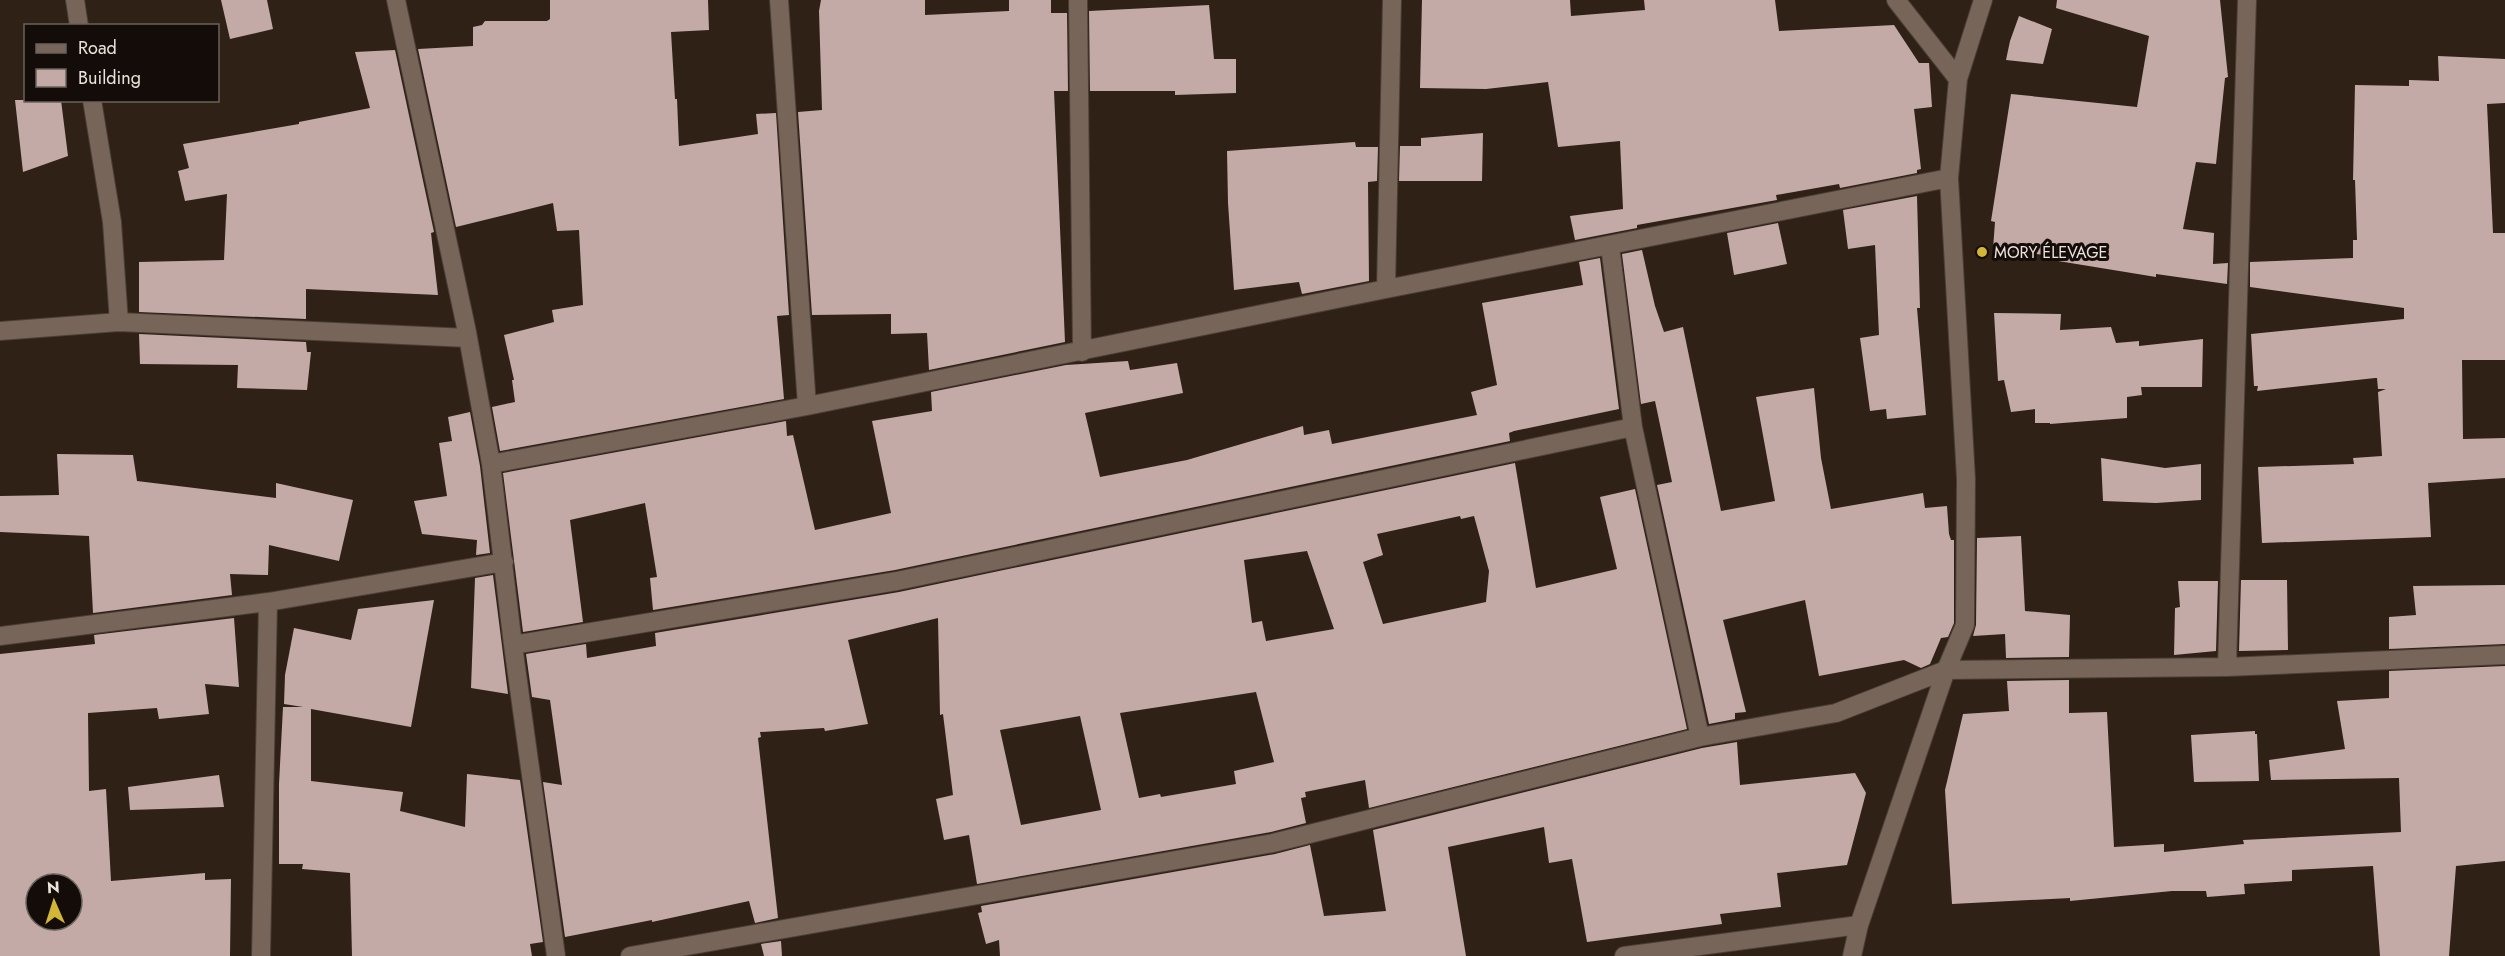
<svg xmlns="http://www.w3.org/2000/svg" width="2505" height="956" viewBox="0 0 2505 956" font-family="Jost,sans-serif">
  <style>
    .building { fill: #c3aaa7; fill-rule: evenodd }
    .lines { fill: none; stroke-linecap: round; stroke-linejoin: round }
    .street-casing { stroke: #4a3e37; stroke-width: 20 }
    .street { stroke: #766558; stroke-width: 18 }
    .poi-dot { fill: #d3b635; stroke: #130c08; stroke-width: 2 }
    .labels { text-anchor: middle; stroke-width: 6; stroke-linejoin: round; paint-order: stroke }
    .poi-label { font-size: 16px; fill: #ece2db; stroke: #130c08; text-anchor: start }
  </style>
  <rect width="100%" height="100%" fill="#2f2116"/>
  <path class="building" d="M221,0H267L273,29L230,39Z
    M550,0H708L709,30L671,32L675,99H677L679,146L758,134L756,114L776,113L789,315L777,316L784,399L500,451L492,407L515,402L512,380H514L504,335L554,322L552,310L583,305L579,230L557,231L553,203L456,227L418,49L473,46V27L482,25L485,21H547L550,19Z
    M821,0H925V15L1009,11V0H1051V13H1067L1068,91H1054L1065,342L929,370L927,333L891,334V314L812,315L798,112L822,110L819,11Z
    M1422,0H1570L1571,16L1645,10L1644,0H1775L1779,31L1894,25L1919,63H1929L1932,107L1914,109L1921,169L1917,170V173L1840,188L1839,184L1776,195L1777,200L1637,225V228L1575,240L1570,216L1623,209L1620,141L1558,147L1548,82L1486,89L1420,88Z
    M2057,0H2220L2228,77L2225,78L2216,164L2196,162L2183,229L2214,233L2213,264L2228,263L2227,284L2156,274V277L2052,260L2053,256L1993,249L1995,222L1991,221L2011,94L2137,107L2149,36L2056,8Z
    M1209,5L1214,59H1236V93L1175,95V91H1090L1089,11Z
    M2019,16L2052,29L2043,64L2006,60L2010,41Z
    M395,50L434,232L431,233L438,295L306,289V319L139,312V262L224,260L227,194L185,201L178,171L189,168L183,144L299,124V122L370,108L355,52Z
    M2438,56L2505,59V103L2487,104L2493,233H2505V360H2462L2463,439L2505,438V478L2428,483L2431,537L2262,543L2258,467L2354,464L2353,458L2382,456L2378,392L2386,389H2378L2377,378H2375L2257,391L2258,386H2254L2251,334L2404,319V308L2250,287V262L2353,258V240H2357L2355,180H2353L2355,85L2409,86V80L2439,81Z
    M15,100H61L68,156L23,172Z
    M1483,133L1482,181H1399L1400,146H1421V138Z
    M1355,142L1356,147H1378L1377,181L1368,182L1369,281L1302,294L1299,282L1234,290L1228,203L1227,151Z
    M1917,196L1920,308H1917L1926,415L1887,419L1886,409L1870,411L1860,338L1879,335L1875,245L1848,249L1843,210Z
    M1778,223L1787,264L1734,275L1727,233Z
    M1642,250L1655,306L1664,332L1683,327L1721,511L1775,501L1756,397L1814,388L1821,458L1831,509L1923,493L1925,508L1947,506L1949,534L1951,540H1954V623L1948,637L1941,638L1930,664L1921,668L1904,660L1819,676L1805,600L1723,620L1746,712L1735,713V719L1709,724L1657,485L1672,482L1655,401L1641,404L1622,254Z
    M1600,258L1619,409L1514,431L1509,433L1510,441L895,570L653,610L650,578L657,577L645,503L570,520L583,622L523,632L503,473L786,421L787,436L793,435L815,530L891,513L872,421L932,411L931,392L1066,365L1128,361L1130,370L1177,363L1183,393L1085,413L1100,477L1187,460L1303,426L1304,435L1329,430L1332,444L1477,415L1471,392L1497,385L1482,303L1583,285L1579,262Z
    M1994,313L2061,314L2060,330L2111,327L2116,343L2139,341V346L2203,339L2202,387H2141L2142,395L2127,397V418L2050,424V423H2035V409L2011,412L2004,380L1998,381Z
    M139,334L306,342L307,352H311L307,390L237,388L238,365L140,364Z
    M470,412L480,466L490,553L476,555L477,540L422,534L414,501L447,496L439,443L452,441L448,417Z
    M57,454L133,455L137,481L276,498V483L353,500L339,561L269,545L268,575L230,574L232,595L93,613L89,536L0,532V496L59,495Z
    M2101,458L2165,468L2201,464V500L2156,503L2103,501Z
    M1515,463L1536,588L1617,569L1600,497L1635,489L1687,729L1369,808L1365,780L1305,792L1306,797L1301,798L1306,823L1271,832L977,884L969,835L944,840L936,799L953,795L943,714L940,715L938,618L848,640L868,724L825,731L824,728L760,732L761,737L758,738L778,918L755,923L749,901L652,922V920L565,937L543,782L562,785L550,700L532,697L526,654L586,644L587,658L656,646L655,633L899,592ZM1460,516L1461,519L1474,516L1489,571L1486,602L1383,624L1363,562L1383,555L1377,534ZM1307,551L1334,629L1266,641L1262,621L1252,623L1244,560ZM1256,692L1274,762L1234,771L1236,784L1161,797L1160,794L1139,798L1120,713ZM1080,716L1101,810L1021,825L1000,730Z
    M2021,536L2025,611L2070,615L2069,657L2006,658L2005,634L1973,636L1976,625L1977,538Z
    M493,575L502,646L508,694L471,688L475,578Z
    M2241,580H2287L2288,650L2239,651Z
    M2178,581H2218L2216,651L2174,655L2175,608L2180,607Z
    M2505,585V644L2389,649V617L2416,615L2413,586Z
    M434,600L411,727L311,709V781L403,792L400,811L465,827L467,774L520,780L543,942L530,944L532,956H352L350,873L302,869L303,864H279V784L283,707H303L284,704L285,675L294,628L351,640L358,609Z
    M234,618L239,687L205,684L209,714L159,719L157,708L88,713L89,791L106,789L111,881L205,873V880L231,879L230,956H0V654L95,644L94,635ZM36,884H72V920H36Z
    M2505,666V861L2456,866L2449,956H2380L2373,866L2292,870V881L2244,884L2245,894L2207,897L2206,891H2172L2070,901V898L1952,904L1945,790L1963,714L2009,711L2007,681L2069,680V713L2107,712L2114,847L2164,844V852L2244,844L2243,840L2401,832L2399,778L2271,780L2269,760L2345,749L2337,701L2389,698V671Z
    M2255,731V734H2257L2259,781L2194,782L2191,735Z
    M1737,742L1740,785L1855,773L1866,793L1847,865L1777,873L1781,907L1720,914L1722,924L1587,942L1572,859L1549,863L1544,827L1448,847L1466,956H1000L999,940L986,944L978,913L982,912L981,906L1275,854L1310,845L1324,916L1386,911L1373,830L1702,748Z
    M219,775L224,807L130,810L128,787Z
    M781,941L782,956H764L761,944Z"/>
  <g class="lines">
    <defs>
      <path id="street" d="M75,0L79,26
        M396,0L467,332L491,464L513,645L556,956
        M779,0L807,406
        M1078,0L1082,352
        M1896,0L1958,79
        M92,100L112,222L119,322
        M1610,246L1633,427L1700,737
        M1386,289L1392,0
        M0,331L119,322L468,338
        M491,464L807,406L1386,289L1949,178
        M0,636L268,602L504,562
        M513,645L897,581L1633,427
        M2227,667L2247,0
        M261,956L268,602
        M630,956L1273,843L1700,737L1836,713L1946,670L2227,667L2505,655
        M1624,956L1859,925
        M1852,956L1859,925L1946,670L1965,625L1966,479L1949,178L1958,79L1983,0"/>
    </defs>
    <use href="#street" class="street-casing"/>
    <use href="#street" class="street"/>
  </g>
  <circle class="poi-dot" cx="1982" cy="252" r="6"/>
  <g class="labels">
    <g class="poi-label">
      <text x="1994" y="258">MORY ÉLEVAGE</text>
    </g>
  </g>
  <rect x="24" y="24" width="195" height="78" fill="#130c08" stroke="#6a625c" stroke-width="1.5"/>
  <rect x="36" y="44" width="30" height="9" fill="#766558" stroke="#6a625c" stroke-width="1.5"/>
  <text x="78" y="54" font-size="18" fill="#ece2db">Road</text>
  <rect x="36" y="69" width="30" height="18" fill="#c3aaa7" stroke="#6a625c" stroke-width="1.5"/>
  <text x="78" y="84" font-size="18" fill="#ece2db">Building</text>
  <g transform="translate(54 902) rotate(357)"><circle r="28" fill="#130c08" stroke="#6a625c" stroke-width="1.5"/>
  <path d="M0-4.5L10 22L0 15L-10 22Z" fill="#d3b635"/>
  <text y="-9" font-size="16" font-weight="bold" text-anchor="middle" fill="#ece2db">N</text>
  </g>
</svg>
